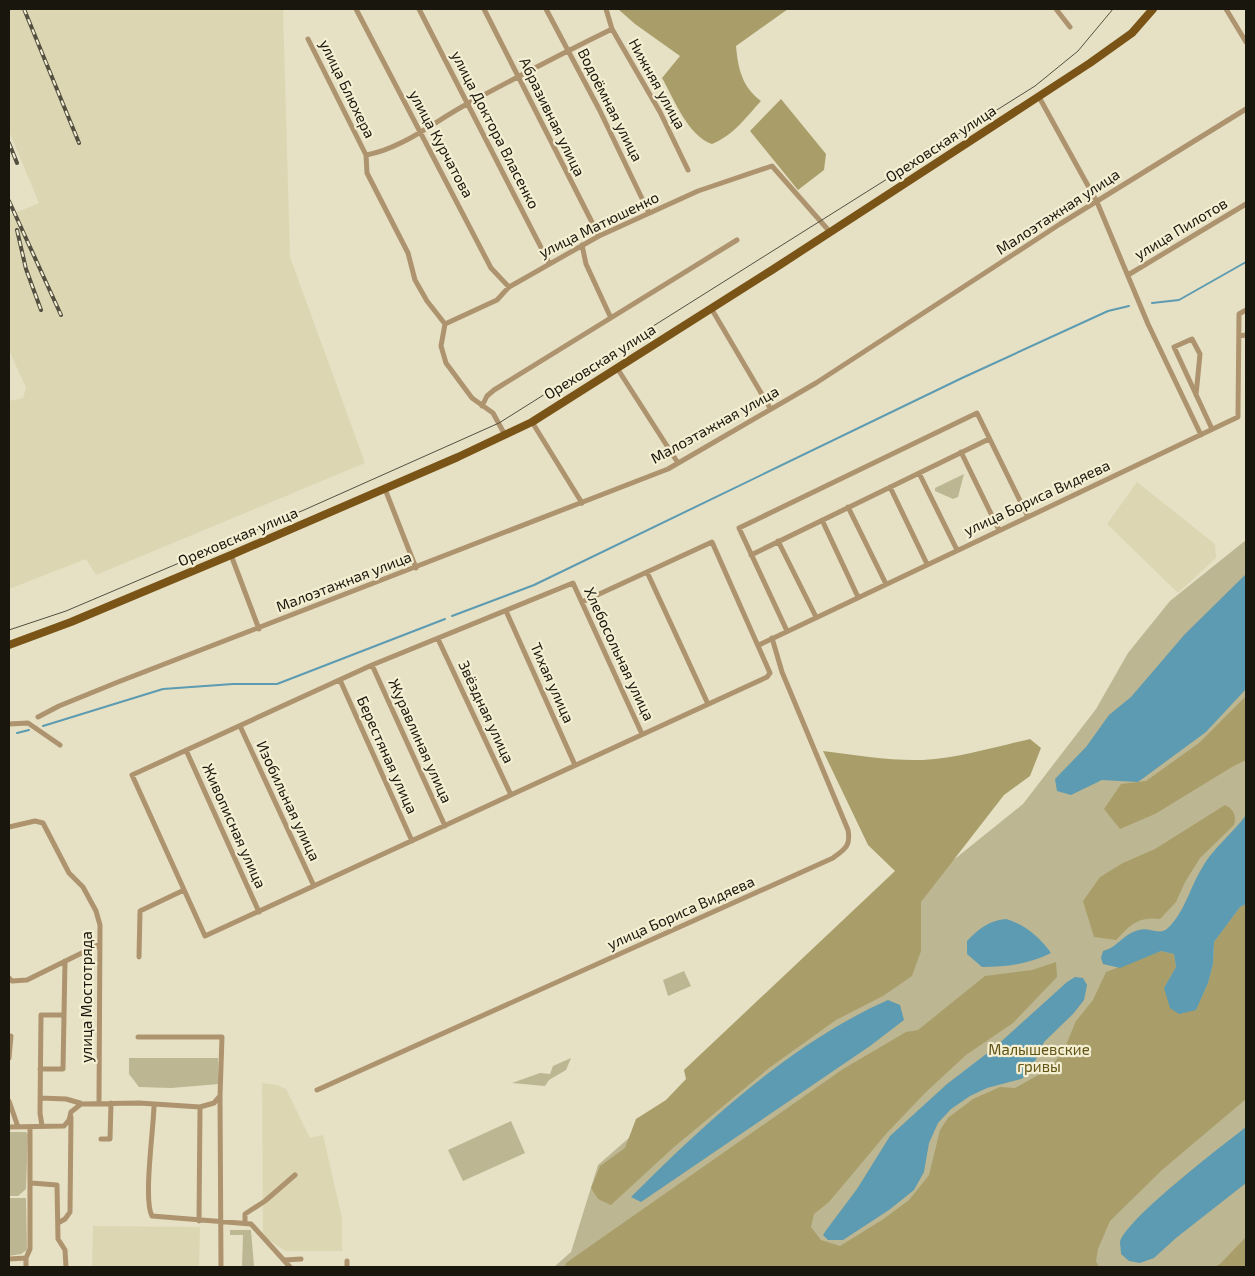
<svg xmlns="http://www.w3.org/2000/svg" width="1255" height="1276" viewBox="0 0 1255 1276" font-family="'Exo 2',sans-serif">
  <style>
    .built { fill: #ddd6b3 }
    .green { fill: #bdb692 }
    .forest { fill: #a99e69 }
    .water { fill: #5c9bb1 }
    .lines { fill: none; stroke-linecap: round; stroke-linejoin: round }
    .stream { stroke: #5c9bb1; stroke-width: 2 }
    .minor { stroke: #ae936f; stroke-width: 5 }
    .primary { stroke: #7a5416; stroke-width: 8 }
    .tram { stroke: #535041; stroke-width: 1 }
    .rail-casing { stroke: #535041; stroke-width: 4 }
    .rail { stroke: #f4eed2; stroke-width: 2; stroke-dasharray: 5.5; stroke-linecap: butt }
    .labels { text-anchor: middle; stroke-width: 4.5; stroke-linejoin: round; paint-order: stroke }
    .street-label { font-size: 15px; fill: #19170d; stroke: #f4eed2 }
    .park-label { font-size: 15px; fill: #615414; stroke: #f4eed2 }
  </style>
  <rect width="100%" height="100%" fill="#e6e1c5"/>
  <path class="built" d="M9,9H283L290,257L365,463L96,575L86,559L9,589V401L23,398L26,388L9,350V219L10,215L39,203L9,131Z
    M1137,482L1215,544L1216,558L1178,593L1107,524Z
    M262,1083L277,1085L286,1089L310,1138L323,1135L342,1218V1251H285L266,1238L263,1232Z
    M93,1226L200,1227L199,1267H92Z"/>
  <path class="green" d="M964,474L958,497L953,499L935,491V488Z
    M1246,540V1267H554L571,1252L598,1165L864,932L1023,804L1096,709L1128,653L1170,601Z
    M684,971L691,986L668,996L663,980Z
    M129,1058H218L219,1084L171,1088L139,1087L129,1074Z
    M571,1058L566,1070L549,1080L545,1086L512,1083L540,1073L550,1074L553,1066Z
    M511,1121L525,1153L463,1181L448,1150Z
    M9,1132H26L28,1135L26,1189L18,1196H9Z
    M9,1198H26L27,1250L21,1254L9,1256Z
    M230,1230H251L254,1266L275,1267H242L243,1235H230Z"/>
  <path class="forest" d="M618,9H788L736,46C738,68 742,87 761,101C746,117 734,135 712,144C688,136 674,99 662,78L680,56L635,24Z
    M781,99L826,154L824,170L798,190L750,131Z
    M1246,696V760L1232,767L1155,814L1120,829L1104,809L1121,784L1146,781L1199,743Z
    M1030,739L1041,748L1030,776L1004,795L921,902V951L912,976L883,996L836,1020L769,1068L674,1147L611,1205L598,1199L591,1188L600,1166L625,1148L636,1119L666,1100L686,1079L684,1070L895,871L868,845L823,751C856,755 890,761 923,760C959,758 995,747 1030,739Z
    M1225,805C1233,809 1237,815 1234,825L1200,858L1185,882L1176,902L1160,919C1138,916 1130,925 1116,940L1094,937L1083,901L1100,877L1123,863L1155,849Z
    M1246,904V1099L1162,1170L1110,1221L1098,1249L1096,1261L1099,1267H565L566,1263L843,1069L906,1032L918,1030L985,976L1032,970L1056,962L1057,977L1013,1023L966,1055L925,1093L886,1134L829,1202L814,1214L811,1227L821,1240L840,1246L882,1220L909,1200L929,1175L940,1130L948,1118L973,1099L1000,1087L1015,1088L1049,1069L1063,1052L1076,1021L1093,1000L1106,972L1161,951L1174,954L1176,967L1164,988L1196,1009L1208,983L1213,964L1214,942L1240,907Z
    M1246,1237V1267H1214L1220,1264Z"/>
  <path class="water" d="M1246,574V689L1206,732L1138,782L1102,780L1071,795L1057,791L1055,779L1086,747L1109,715L1131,697L1185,634Z
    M1246,815V904L1240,907L1214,942L1213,964L1208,983L1196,1010L1179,1014L1170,1008L1164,988L1176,967L1174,954L1161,951L1120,968L1103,964L1101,958L1103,951C1117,948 1124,933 1139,930C1149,927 1159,936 1168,928C1185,912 1190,887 1202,868C1212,849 1233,833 1246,815Z
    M1006,919C1024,924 1040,937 1051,953C1029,964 1007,967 982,967L967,954V941C978,929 990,920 1006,919Z
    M1075,977L1083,978L1087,985L1084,1000L1073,1014L1044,1042L1029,1074L1021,1079L987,1088L970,1096L951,1109L938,1123L929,1143L924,1172L914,1190L889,1210L843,1240H828L823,1235L827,1229L857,1189L890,1136L947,1084L994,1048L1067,982Z
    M888,1000L900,1005L904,1020L870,1046L641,1202L631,1197C705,1123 791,1043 888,1000Z
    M1246,1127V1183L1176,1238L1154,1258L1140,1263L1129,1261L1121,1254C1121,1250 1120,1245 1120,1242C1126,1219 1223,1145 1246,1127Z"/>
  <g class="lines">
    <path class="stream" d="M1152,303L1179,300L1246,262
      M452,616L534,585L962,378L1108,311L1129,306
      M43,726L163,689L233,684H277L445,619
      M17,733L29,730"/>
    <path class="minor" d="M356,9L491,268L509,287
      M419,9L549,263
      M484,9L599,236
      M546,9L599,109L649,213
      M606,9L612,29L660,112L688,170
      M1056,9L1070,27
      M1226,9L1246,42
      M308,39L366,155L367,173L408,253L415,280L427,301L445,324L441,346L446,363L472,398L493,413L505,435
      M1039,97L1097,202L1148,324L1201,435
      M366,155C402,149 435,121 467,104C515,78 563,53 612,29
      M582,245L586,264L610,316
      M1128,275L1246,204
      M711,308L770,408
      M445,324L497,300L509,287L599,236L698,191L772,166L830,232
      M1239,336L1246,335
      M617,368L678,463
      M1196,395L1200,354L1192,339L1174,347L1212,429
      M482,406L487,396L494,390L737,240
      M532,422L582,503
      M961,452L999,530
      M919,473L957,550
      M890,487L927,564
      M385,489L416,568
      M848,507L886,584
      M822,520L858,597
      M778,541L816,617
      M231,555L259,629
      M751,555L989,439
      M647,572L708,704
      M582,602L712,542L770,673L767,677L205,936L132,775L372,665L573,583L642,734
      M506,611L575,765
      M787,631L739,528L977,413L1028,517
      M438,639L511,795
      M759,645L1238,417L1239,314L1246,310
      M372,665L445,826
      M340,680L412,841
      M38,717L59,706L118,682L668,469L816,383L1060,224L1246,109
      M9,724L28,723L60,745
      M240,726L314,886
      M186,750L259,912
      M9,827L35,821L43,823L69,873L83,887L96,911L100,925L99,1103
      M139,957L140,911L184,890
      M9,978L12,981L27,980L100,944
      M9,1058L11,1036
      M40,1069H63L64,1015
      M317,1090L833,858C845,849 851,846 848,830L782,672L772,638
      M220,1096L221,1267
      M40,1098L66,1099L80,1103
      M9,1101L18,1127
      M154,1105C154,1126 143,1200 152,1216L251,1224L290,1267
      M42,1126L40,1113L41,1015H64L65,961
      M9,1127L64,1126L69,1120L71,1112L81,1104L139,1103L200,1107L214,1103L220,1096L222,1037H138
      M101,1139H110L111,1103
      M31,1183L57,1185L58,1239L65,1250L66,1267
      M199,1221L200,1107
      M245,1222V1214L265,1201L295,1175
      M58,1223L65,1219L70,1212L71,1117
      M9,1259L26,1258
      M285,1260L301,1259
      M347,1261V1267
      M26,1267V1258L30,1249V1127"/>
    <path class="primary" d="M9,645L71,622L231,555L458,457L532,422L772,270L1090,63L1132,33L1153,9"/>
    <path class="tram" d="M9,630L66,611L304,510L499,423L1035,86L1078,51L1113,9"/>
    <defs>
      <path id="rail" d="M24,9L79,143
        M9,143L17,163
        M9,201L61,315
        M17,230L26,269L41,310"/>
    </defs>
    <use href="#rail" class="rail-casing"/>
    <use href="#rail" class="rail"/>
  </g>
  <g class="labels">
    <g class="street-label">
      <text transform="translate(657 84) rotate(61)" y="5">Нижняя улица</text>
      <text transform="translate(347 89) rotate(64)" y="5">улица Блюхера</text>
      <text transform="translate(610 105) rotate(63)" y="5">Водоёмная улица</text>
      <text transform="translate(552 117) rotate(64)" y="5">Абразивная улица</text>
      <text transform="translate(495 130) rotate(63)" y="5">улица Доктора Власенко</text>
      <text transform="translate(441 144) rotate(62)" y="5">улица Курчатова</text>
      <text transform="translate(941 144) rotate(-33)" y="5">Ореховская улица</text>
      <text transform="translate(1058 212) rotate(-33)" y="5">Малоэтажная улица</text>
      <text transform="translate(599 225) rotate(-26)" y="5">улица Матюшенко</text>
      <text transform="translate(1181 229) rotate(-31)" y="5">улица Пилотов</text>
      <text transform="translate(600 362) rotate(-32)" y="5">Ореховская улица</text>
      <text transform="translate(715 425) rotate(-29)" y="5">Малоэтажная улица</text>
      <text transform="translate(1037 498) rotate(-25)" y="5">улица Бориса Видяева</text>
      <text transform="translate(238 537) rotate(-23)" y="5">Ореховская улица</text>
      <text transform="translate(344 582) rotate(-21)" y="5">Малоэтажная улица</text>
      <text transform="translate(619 654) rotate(65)" y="5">Хлебосольная улица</text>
      <text transform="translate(552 683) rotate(66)" y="5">Тихая улица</text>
      <text transform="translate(486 712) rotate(65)" y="5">Звёздная улица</text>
      <text transform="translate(420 741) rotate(66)" y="5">Журавлиная улица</text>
      <text transform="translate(387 755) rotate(66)" y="5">Берестяная улица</text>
      <text transform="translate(288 801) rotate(65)" y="5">Изобильная улица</text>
      <text transform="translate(234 826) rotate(66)" y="5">Живописная улица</text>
      <text transform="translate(681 913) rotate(-24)" y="5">улица Бориса Видяева</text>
      <text transform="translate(87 997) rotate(-90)" y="5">улица Мостотряда</text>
    </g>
    <g class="park-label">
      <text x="1039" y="1055">Малышевские<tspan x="1039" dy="17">гривы</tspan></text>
    </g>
  </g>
  <rect width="1255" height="1276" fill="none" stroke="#19170d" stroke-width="20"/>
</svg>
